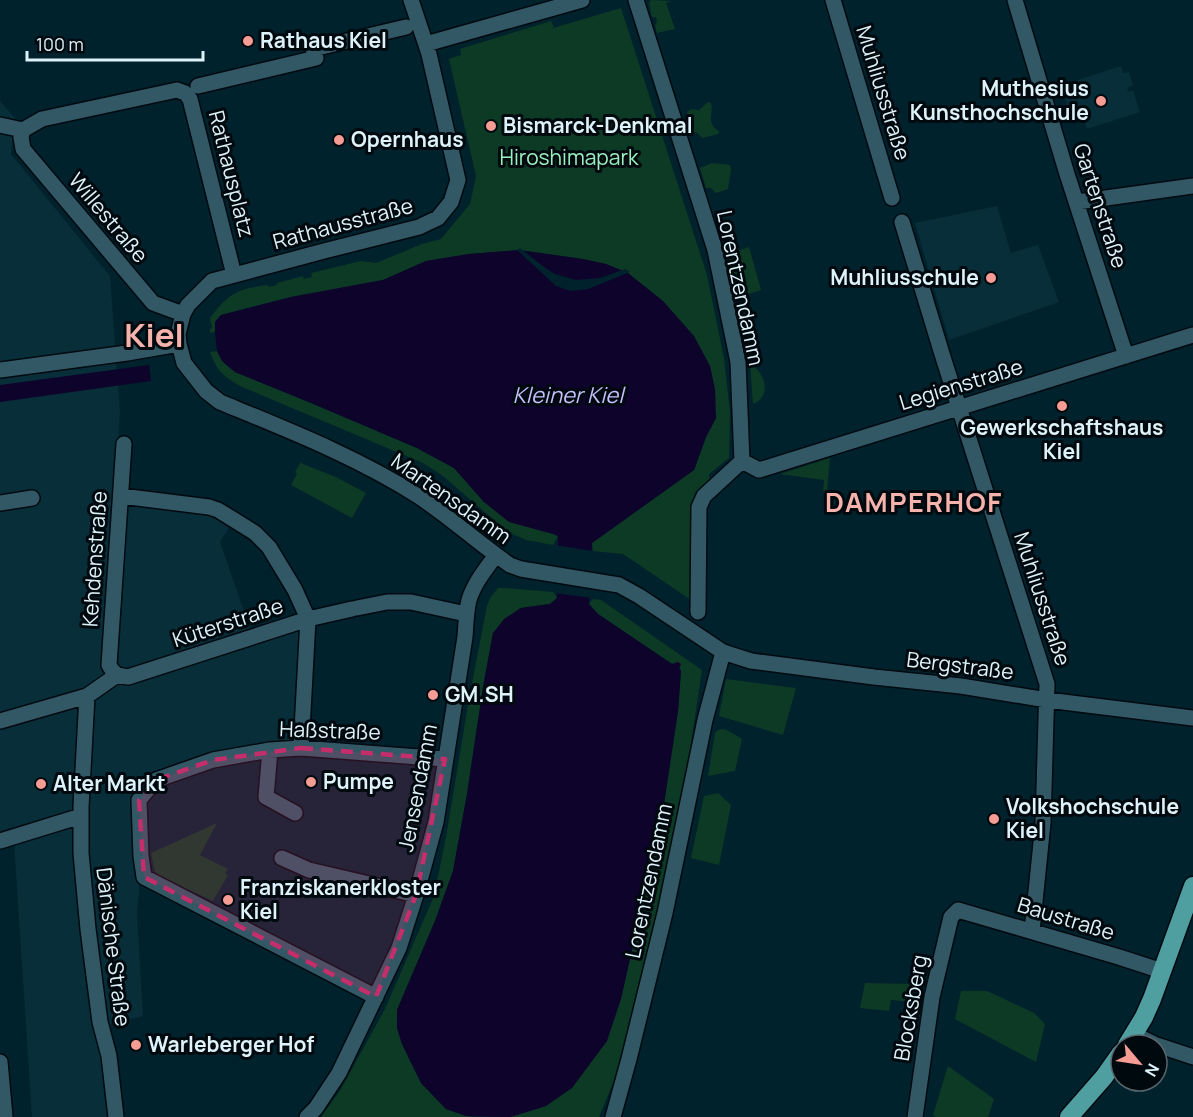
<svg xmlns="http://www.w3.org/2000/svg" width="1193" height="1117" viewBox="0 0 1193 1117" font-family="Manrope,sans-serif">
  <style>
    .built { fill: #082e39 }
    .green { fill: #0d3a24 }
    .water { fill: #0d032b }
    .pier { fill: #00222d }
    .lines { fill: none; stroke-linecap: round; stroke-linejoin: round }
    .minor-casing { stroke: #000a10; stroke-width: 18 }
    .major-casing { stroke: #000a10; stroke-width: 21 }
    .minor { stroke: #335865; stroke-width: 15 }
    .major { stroke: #4f9fa1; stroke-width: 18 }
    .marked { fill: #c52e6b; fill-opacity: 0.2; stroke: #c52e6b; stroke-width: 4.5; stroke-dasharray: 12 8; stroke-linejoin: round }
    .poi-dot { fill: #f59c94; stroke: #00090e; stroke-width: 2 }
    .labels { text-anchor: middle; stroke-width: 6; stroke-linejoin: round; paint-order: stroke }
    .poi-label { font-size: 21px; font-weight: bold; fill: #def2f9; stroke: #00090e; text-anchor: start }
    .street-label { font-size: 21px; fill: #def2f9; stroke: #00090e }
    .park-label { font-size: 21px; fill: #9aefbe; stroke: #00090e }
    .water-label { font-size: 22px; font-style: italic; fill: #c4bffd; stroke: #00090e }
    .district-label { font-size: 27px; font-weight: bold; letter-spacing: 1.5px; fill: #f6b3ac; stroke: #00090e }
    .town-label { font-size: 33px; font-weight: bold; fill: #f6b3ac; stroke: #00090e }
  </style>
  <rect width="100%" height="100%" fill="#00222d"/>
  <path class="built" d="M1121,66L1123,73L1129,72L1133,85L1127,88L1129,92L1133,90L1140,112L1087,129L1081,112L1070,115L1064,94L1075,91L1072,82Z
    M0,101L15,118L11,154L110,276L120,411L115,500L181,505L232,523L220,542L255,643L300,629L301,748L156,780L139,800V892L137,913L143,1016L107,1025L122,1117H32L14,843L0,841Z
    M997,206L1011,253L1038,245L1059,302L949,340L915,223Z"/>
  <path class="green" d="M651,0L671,1L666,3L675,29L657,33L655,25L657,22L656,17H652L649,3Z
    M621,8L707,275L724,358L730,413L729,458L709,474L711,491L696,498L697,604L623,554L593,551L592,543L694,470L706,437L716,418L628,273L606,264L583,259L519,250L469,254L426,261L383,280L291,297L221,315L215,322V332L210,333V329L212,328L210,318C229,293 238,289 268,285L269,287L277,285V283L303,276L304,279L312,277L311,273L361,261L376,263L422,244L441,239L470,204L476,176L449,59L461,55L460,49L551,21L554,27L550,29Z
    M708,102L711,103C714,115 705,122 719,131L718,134L702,138C698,133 696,131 689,132L686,122L689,118L687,112L691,109L699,110Z
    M712,163L730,165L731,170L728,189L716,193L711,188H706L700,168Z
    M749,247L761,290L739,297L726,255Z
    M217,351L222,361L235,372L311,403L417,448L454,468L484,502L558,536L553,545L526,540L508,532L443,476L423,463L240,386C223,376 217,371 210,352Z
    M750,364C766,372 772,397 753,404Z
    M830,458L827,491H823L824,480L780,474Z
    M301,462L303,464L336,477L366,493L352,518L291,485L297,474L295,472Z
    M498,588H505L553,592L557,598L550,604L520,608L493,633L483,687L467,794L453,871L435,921L397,1010V1028L402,1044L421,1083L446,1109L466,1116L473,1117H321L341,1089L385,1009L434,896L446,837L470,693L487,606L490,598Z
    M593,599L601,600L702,670L680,817L623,1059L599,1117H510L546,1106L621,999L664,804L678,711L681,671L678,662L672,664L598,614L589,604Z
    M726,679L796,688L783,735L719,716Z
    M723,729L729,731L742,739L735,771L708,776L715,733L718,730Z
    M718,793L731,805L719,865L691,858L704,796Z
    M217,823L200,855L228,869L225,873L228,875L213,901L161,877L155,872L151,853Z
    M865,983L915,984L913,1002L891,1000L889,1011L860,1008Z
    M961,991H987L1034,1013L1045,1024L1036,1062L955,1019Z
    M948,1066L994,1099L988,1117H936L933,1115Z"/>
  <path class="water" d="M519,250L583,259L606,264L628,273L663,301L694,336L710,366L715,389L716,418L706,437L694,470L592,543L589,604L598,614L672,664L678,662L681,664L679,668L681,671L678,711L664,804L621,999L607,1041L572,1088L546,1106L510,1117L466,1116L446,1109L421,1083L402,1044L397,1028V1010L435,921L453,871L467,794L483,687L493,633L504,619L521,608L550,604L557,598L558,536L553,534L509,522L484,502L454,468L417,448L311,403L235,372L222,361L217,351L215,332V322L221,315L291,297L383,280L426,261L469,254Z
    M149,365L151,381L0,402V385Z"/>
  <path class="pier" d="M520,248L544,267L555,274L576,280L600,278L625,269L629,271L630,272L588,289L571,291L556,286L517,250Z
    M555,545L593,551L592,598L554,593Z"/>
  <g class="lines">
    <defs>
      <path id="minor" d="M411,0L429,54L458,180L451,202L438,218L419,227L324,251L212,281L188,305L183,314L178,334L179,344L184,363L206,391L220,402C288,430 357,457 418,496C450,517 478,543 510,565L521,569L619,585L639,596L723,652L751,661L874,677L961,686L1047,700L1193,718
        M636,0L715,250L738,362L742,461
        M833,0L892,198
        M1015,0L1067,174L1126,356
        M426,44L582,0
        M198,86L316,58L313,49L406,27
        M0,125L23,130
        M23,130L42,119L177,90L185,93L190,99L234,275
        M23,130L21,137L23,149L153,303L183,314
        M1077,202L1193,186
        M902,222L942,354L1047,684L1043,823L1032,931
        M0,370L127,353L179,344
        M742,461L759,470L1193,335
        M121,496L209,507L218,510L255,533L269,547L295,590L304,610L308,619L301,748
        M0,503L32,498
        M357,608L387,602H411L466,614
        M698,612L699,507L704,496L742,461
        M117,675L128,677L308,619L352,609
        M117,675L112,670L109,665L124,444
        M87,696L81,807V853L88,929L100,1022L109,1056L116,1117
        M0,721L87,696L117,675
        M270,750L266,797L295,813
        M0,841L81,816
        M282,858L309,870L416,895
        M376,997L144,877L141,856L139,800L156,780L213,760L270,750L301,748L445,759
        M1134,1034L1156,1045
        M1157,1045L1193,1057
        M0,1062L5,1117
        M307,1117L316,1108L339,1073L399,948L416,895L436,822L465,637C466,625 466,612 469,600C474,583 486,569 496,555
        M613,1117L629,1059L665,913L705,720L723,652
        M915,1117L932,997L951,917L958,910L1119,957L1162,971"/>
      <path id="major" d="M1127,1045L1144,1017L1152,999L1193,886
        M1069,1117L1104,1077L1121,1053"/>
    </defs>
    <use href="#minor" class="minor-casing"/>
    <use href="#major" class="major-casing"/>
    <use href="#minor" class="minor"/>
    <use href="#major" class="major"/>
  </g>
  <path class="marked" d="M301,748L445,759L416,895L376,997L144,877L139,800L156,780L213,760Z"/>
  <g class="poi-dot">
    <circle cx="248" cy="41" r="6"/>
    <circle cx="1101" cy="101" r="6"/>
    <circle cx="491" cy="126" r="6"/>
    <circle cx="339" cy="140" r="6"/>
    <circle cx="991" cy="278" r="6"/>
    <circle cx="1062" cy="406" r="6"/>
    <circle cx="433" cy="695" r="6"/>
    <circle cx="311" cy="782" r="6"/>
    <circle cx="41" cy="784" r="6"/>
    <circle cx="994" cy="819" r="6"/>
    <circle cx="228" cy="900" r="6"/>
    <circle cx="136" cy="1045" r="6"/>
  </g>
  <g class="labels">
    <g class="poi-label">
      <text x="260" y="48">Rathaus Kiel</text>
      <text x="1089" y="96" text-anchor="end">Muthesius<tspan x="1089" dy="24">Kunsthochschule</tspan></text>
      <text x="503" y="133">Bismarck-Denkmal</text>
      <text x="351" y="147">Opernhaus</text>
      <text x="979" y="285" text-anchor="end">Muhliusschule</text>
      <text x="1062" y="435" text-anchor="middle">Gewerkschaftshaus<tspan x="1062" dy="24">Kiel</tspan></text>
      <text x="445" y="702">GM.SH</text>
      <text x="323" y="789">Pumpe</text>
      <text x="53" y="791">Alter Markt</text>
      <text x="1006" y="814">Volkshochschule<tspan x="1006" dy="24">Kiel</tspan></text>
      <text x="240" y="895">Franziskanerkloster<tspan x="240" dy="24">Kiel</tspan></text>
      <text x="148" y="1052">Warleberger Hof</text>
    </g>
    <g class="street-label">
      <text transform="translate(883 93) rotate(73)" y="7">Muhliusstraße</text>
      <text transform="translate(231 174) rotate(76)" y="7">Rathausplatz</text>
      <text transform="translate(1100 206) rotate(72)" y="7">Gartenstraße</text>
      <text transform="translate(108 218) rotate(50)" y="7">Willestraße</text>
      <text transform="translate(343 224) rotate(-15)" y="7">Rathausstraße</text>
      <text transform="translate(740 288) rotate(78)" y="7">Lorentzendamm</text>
      <text transform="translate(961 385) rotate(-17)" y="7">Legienstraße</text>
      <text transform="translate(451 499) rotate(35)" y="7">Martensdamm</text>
      <text transform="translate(95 559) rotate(-86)" y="7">Kehdenstraße</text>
      <text transform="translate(1042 599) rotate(72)" y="7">Muhliusstraße</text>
      <text transform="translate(228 623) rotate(-18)" y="7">Küterstraße</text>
      <text transform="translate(960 666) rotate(7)" y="7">Bergstraße</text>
      <text transform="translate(330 731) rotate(2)" y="7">Haßstraße</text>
      <text transform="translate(418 788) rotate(-79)" y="7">Jensendamm</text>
      <text transform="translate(649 881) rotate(-78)" y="7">Lorentzendamm</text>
      <text transform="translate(1066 919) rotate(17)" y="7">Baustraße</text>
      <text transform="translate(113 947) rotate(83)" y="7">Dänische Straße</text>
      <text transform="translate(911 1008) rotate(-80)" y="7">Blocksberg</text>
    </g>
    <g class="park-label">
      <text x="569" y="165">Hiroshimapark</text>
    </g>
    <g class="water-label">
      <text x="568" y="403">Kleiner Kiel</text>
    </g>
    <g class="district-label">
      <text x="914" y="512">DAMPERHOF</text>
    </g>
    <g class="town-label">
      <text x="154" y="347">Kiel</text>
    </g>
  </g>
  <g transform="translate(1139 1063) rotate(119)"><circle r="28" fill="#00090e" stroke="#59666c" stroke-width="1.5"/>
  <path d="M0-4.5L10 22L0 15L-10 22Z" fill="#f59c94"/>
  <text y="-9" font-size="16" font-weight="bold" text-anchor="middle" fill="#def2f9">N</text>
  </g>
  <path d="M27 51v9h176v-9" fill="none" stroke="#def2f9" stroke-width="3"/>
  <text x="36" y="51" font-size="18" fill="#def2f9" stroke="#00090e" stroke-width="4.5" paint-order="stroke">100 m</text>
</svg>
